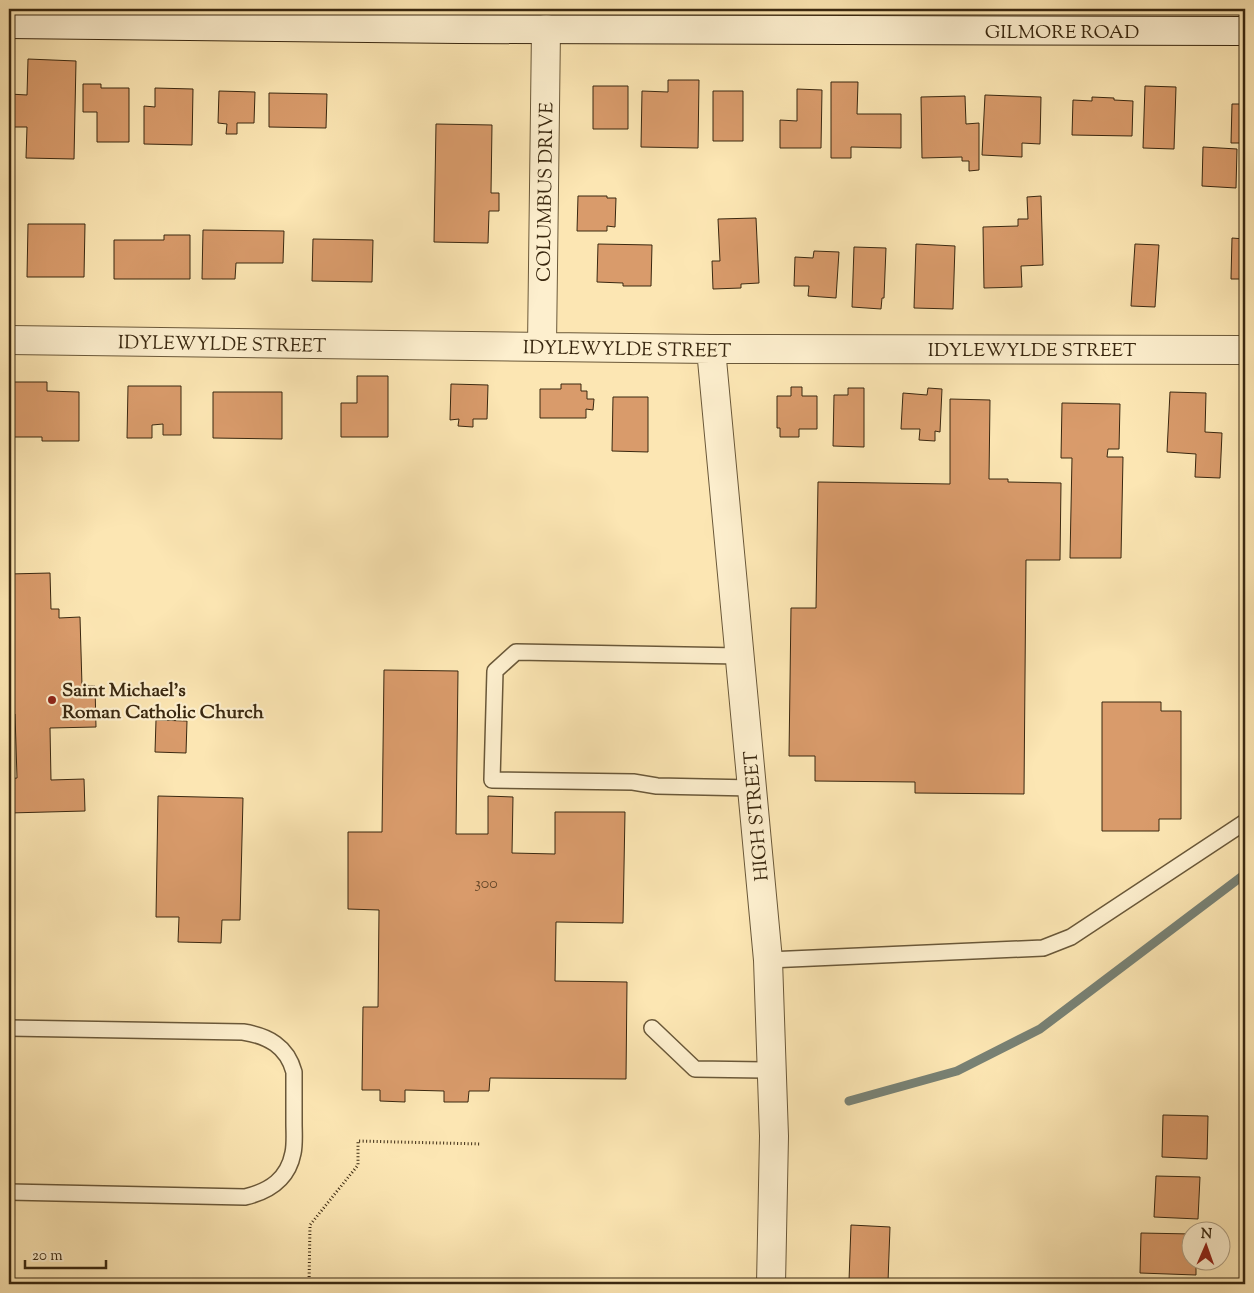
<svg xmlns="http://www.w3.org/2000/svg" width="1254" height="1293" viewBox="0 0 1254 1293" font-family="'Sorts Mill Goudy',serif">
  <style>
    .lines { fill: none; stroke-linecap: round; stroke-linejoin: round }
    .stream { stroke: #788174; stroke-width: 9 }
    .building { fill: #d99b6b; stroke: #3a2810 }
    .service-casing { stroke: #6a5839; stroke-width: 18 }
    .minor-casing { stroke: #6a5839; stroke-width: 30 }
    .secondary-casing { stroke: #3a2810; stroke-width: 30 }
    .path { stroke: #3a2810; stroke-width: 3; stroke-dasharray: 1 2.5; stroke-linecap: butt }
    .service { stroke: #fdefce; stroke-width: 15 }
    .minor { stroke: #fdefce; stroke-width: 28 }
    .secondary { stroke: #fdefce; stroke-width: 28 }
    .poi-dot { fill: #8f2418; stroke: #fdefce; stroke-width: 2 }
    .labels { text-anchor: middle; stroke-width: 4.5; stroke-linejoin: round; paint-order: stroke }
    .number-label { font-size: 16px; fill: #624527 }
    .street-label { font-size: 19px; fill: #3a2810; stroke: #fdefce }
    .poi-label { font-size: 19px; font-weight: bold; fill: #3a2810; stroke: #fdefce; text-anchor: start }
  </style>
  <rect width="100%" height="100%" fill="#fce6b3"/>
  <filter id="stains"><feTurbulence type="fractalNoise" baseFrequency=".004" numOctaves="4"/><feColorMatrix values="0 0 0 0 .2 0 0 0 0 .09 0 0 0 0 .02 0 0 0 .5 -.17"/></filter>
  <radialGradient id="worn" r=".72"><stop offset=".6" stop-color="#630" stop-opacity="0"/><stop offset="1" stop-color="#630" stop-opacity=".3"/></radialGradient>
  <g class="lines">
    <path class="stream" d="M849,1101L957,1071L1040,1029L1245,874"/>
  </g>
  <path class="building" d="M28,59L76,61L74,159L26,158L27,127H9V94L27,95Z
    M668,80H699L698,148L641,147L642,91L668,92Z
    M831,82H858L857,114H901V148L851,147V158H831Z
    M83,84H101V88H129V142H97V112H83Z
    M593,86H628V129H593Z
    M1145,86L1176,87L1174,149L1143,148Z
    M155,88L193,89L192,145L144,144V106L155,107Z
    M797,89L822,90L821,148H780V120L797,121Z
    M219,91L255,92L254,123H237V134H226L227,124L218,123Z
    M713,91H743V141H713Z
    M269,93L327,94L326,128L269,127Z
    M985,95L1041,97L1040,144L1022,143V157L982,155Z
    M965,96L966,124L979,123V170L969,171V161H962V157L922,158L921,97Z
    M1092,97L1114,98V100L1133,101L1132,136L1072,135L1073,100L1092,101Z
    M1240,99H1245V143H1231L1232,104H1240Z
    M436,124L492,125L491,193H499V211H489L488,243L434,242Z
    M1203,147L1237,149L1236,188L1202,186Z
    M578,196H607V198H616L615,227L607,226V231H577Z
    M1041,196L1043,265L1021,266L1022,287L984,288L983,227L1018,226V219H1028L1027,197Z
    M756,218L759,283L741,284V288L713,289L712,261H720L718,219Z
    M28,224H85L84,277H27Z
    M203,230L284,231L283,263H236L235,279H202Z
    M164,235H190V279H114V240H164Z
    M1232,238L1245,239V279H1231Z
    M313,239L373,240L372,282L312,281Z
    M598,244L652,245L651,286H623V283L597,282Z
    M916,244L955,246L953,309L914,308Z
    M1135,244L1159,245L1155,307L1131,306Z
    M854,247L886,248L884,298H882L881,309L852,307Z
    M814,251L839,252L836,298L808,296L809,286H794L795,257L813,258Z
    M357,376H388V437H341V403H357Z
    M9,382H47V391L79,392V441H42V437H9Z
    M451,384L488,385L487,419H473V427L458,426L459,419L450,420Z
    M561,384H581V391H587V399H594L593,410L586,409V418H540V389H561Z
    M128,386H181V435H163V424L152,425V438H127Z
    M791,387H802V396H817V429H799V437H780V428H777V396H791Z
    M848,388H864V447L833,446L834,395H848Z
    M928,388L942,389L940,432L935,431V441L919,440L920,429H901L903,393L927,395Z
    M213,392H282V439L213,438Z
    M1170,392L1206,393L1205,432L1222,433L1220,478L1195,477L1196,454L1167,452Z
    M613,397H648V452L612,451Z
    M950,399L990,400L989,479H1008V482L1061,483L1060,560H1026L1024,794L915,793V782L815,781V756H789L791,608H816L818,482L950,484Z
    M1062,403L1120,404L1119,449H1108L1107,457H1123L1121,558H1070L1072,458H1061Z
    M50,573L51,609H59V618L80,617L82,686H95L96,727L50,728L51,780L84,779L85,811L9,813V779L17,778L15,714H9V574Z
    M384,670L458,671L456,834H488V796L513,797L512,853L555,854V812H625L623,923L556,922L555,981L627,982L626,1079L490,1078L489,1091H469L468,1102H444V1091L405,1090V1102L380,1101V1090H362L363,1007H378L379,910L348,909V832H382Z
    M1102,702H1161V711H1181V819H1159V831H1102Z
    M156,720L187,721L186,753L155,752Z
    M158,796L243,798L240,920H222L221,943L178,942L179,917H156Z
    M1163,1115L1208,1116L1207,1159L1162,1157Z
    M1156,1176L1200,1177L1198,1219L1154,1217Z
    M851,1225L890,1227L888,1282L849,1281Z
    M1141,1233L1192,1234V1260H1196V1275L1140,1273Z"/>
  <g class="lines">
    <defs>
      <path id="service" d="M740,656L516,652L495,671L492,780L633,782L657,786L752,788
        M768,960L1043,948L1071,937L1245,822
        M9,1028L243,1032C268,1036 287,1046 294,1072C294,1089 294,1106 294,1123C294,1132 295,1144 293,1153C288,1179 270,1191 245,1197L9,1192
        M652,1028L695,1069L772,1070"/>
      <path id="minor" d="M9,340L711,349L1245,350
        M533,347L542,346L546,29
        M711,349L768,960L774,1136L771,1284"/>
      <path id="secondary" d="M9,24L459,29L1245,31"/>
    </defs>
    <use href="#service" class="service-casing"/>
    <use href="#minor" class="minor-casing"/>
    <use href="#secondary" class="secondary-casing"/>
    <path class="path" d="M309,1284L310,1225L358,1165V1141L481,1144"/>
    <use href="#service" class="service"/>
    <use href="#minor" class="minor"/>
    <use href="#secondary" class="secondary"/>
  </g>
  <circle class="poi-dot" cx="52" cy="700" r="5"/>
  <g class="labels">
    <g class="number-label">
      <text x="486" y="888">300</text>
    </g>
    <g class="street-label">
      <text x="1062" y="38">GILMORE ROAD</text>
      <text transform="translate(544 192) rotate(-89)" y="7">COLUMBUS DRIVE</text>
      <text transform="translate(222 343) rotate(1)" y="7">IDYLEWYLDE STREET</text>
      <text transform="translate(627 348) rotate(1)" y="7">IDYLEWYLDE STREET</text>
      <text x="1032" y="356">IDYLEWYLDE STREET</text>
      <text transform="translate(755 816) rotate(-95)" y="7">HIGH STREET</text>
    </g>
    <g class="poi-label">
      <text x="62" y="696">Saint Michael's<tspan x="62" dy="22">Roman Catholic Church</tspan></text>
    </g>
  </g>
  <rect width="1254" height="1293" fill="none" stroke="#fce6b3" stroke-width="30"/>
  <rect x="10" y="10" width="1234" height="1273" fill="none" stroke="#3a2810" stroke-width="2.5"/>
  <rect x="15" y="15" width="1224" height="1263" fill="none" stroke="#3a2810"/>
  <g transform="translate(1206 1246) rotate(2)"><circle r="24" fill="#fdefce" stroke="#af9f82"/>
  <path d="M0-4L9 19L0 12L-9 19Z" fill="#8f2418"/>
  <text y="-8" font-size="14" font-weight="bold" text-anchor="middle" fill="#3a2810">N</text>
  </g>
  <path d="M25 1260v8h81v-8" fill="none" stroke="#3a2810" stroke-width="2.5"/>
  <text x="32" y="1260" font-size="15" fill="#3a2810" stroke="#fdefce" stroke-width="4" paint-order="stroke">20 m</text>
  <rect width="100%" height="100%" filter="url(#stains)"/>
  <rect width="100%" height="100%" fill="url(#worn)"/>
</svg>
